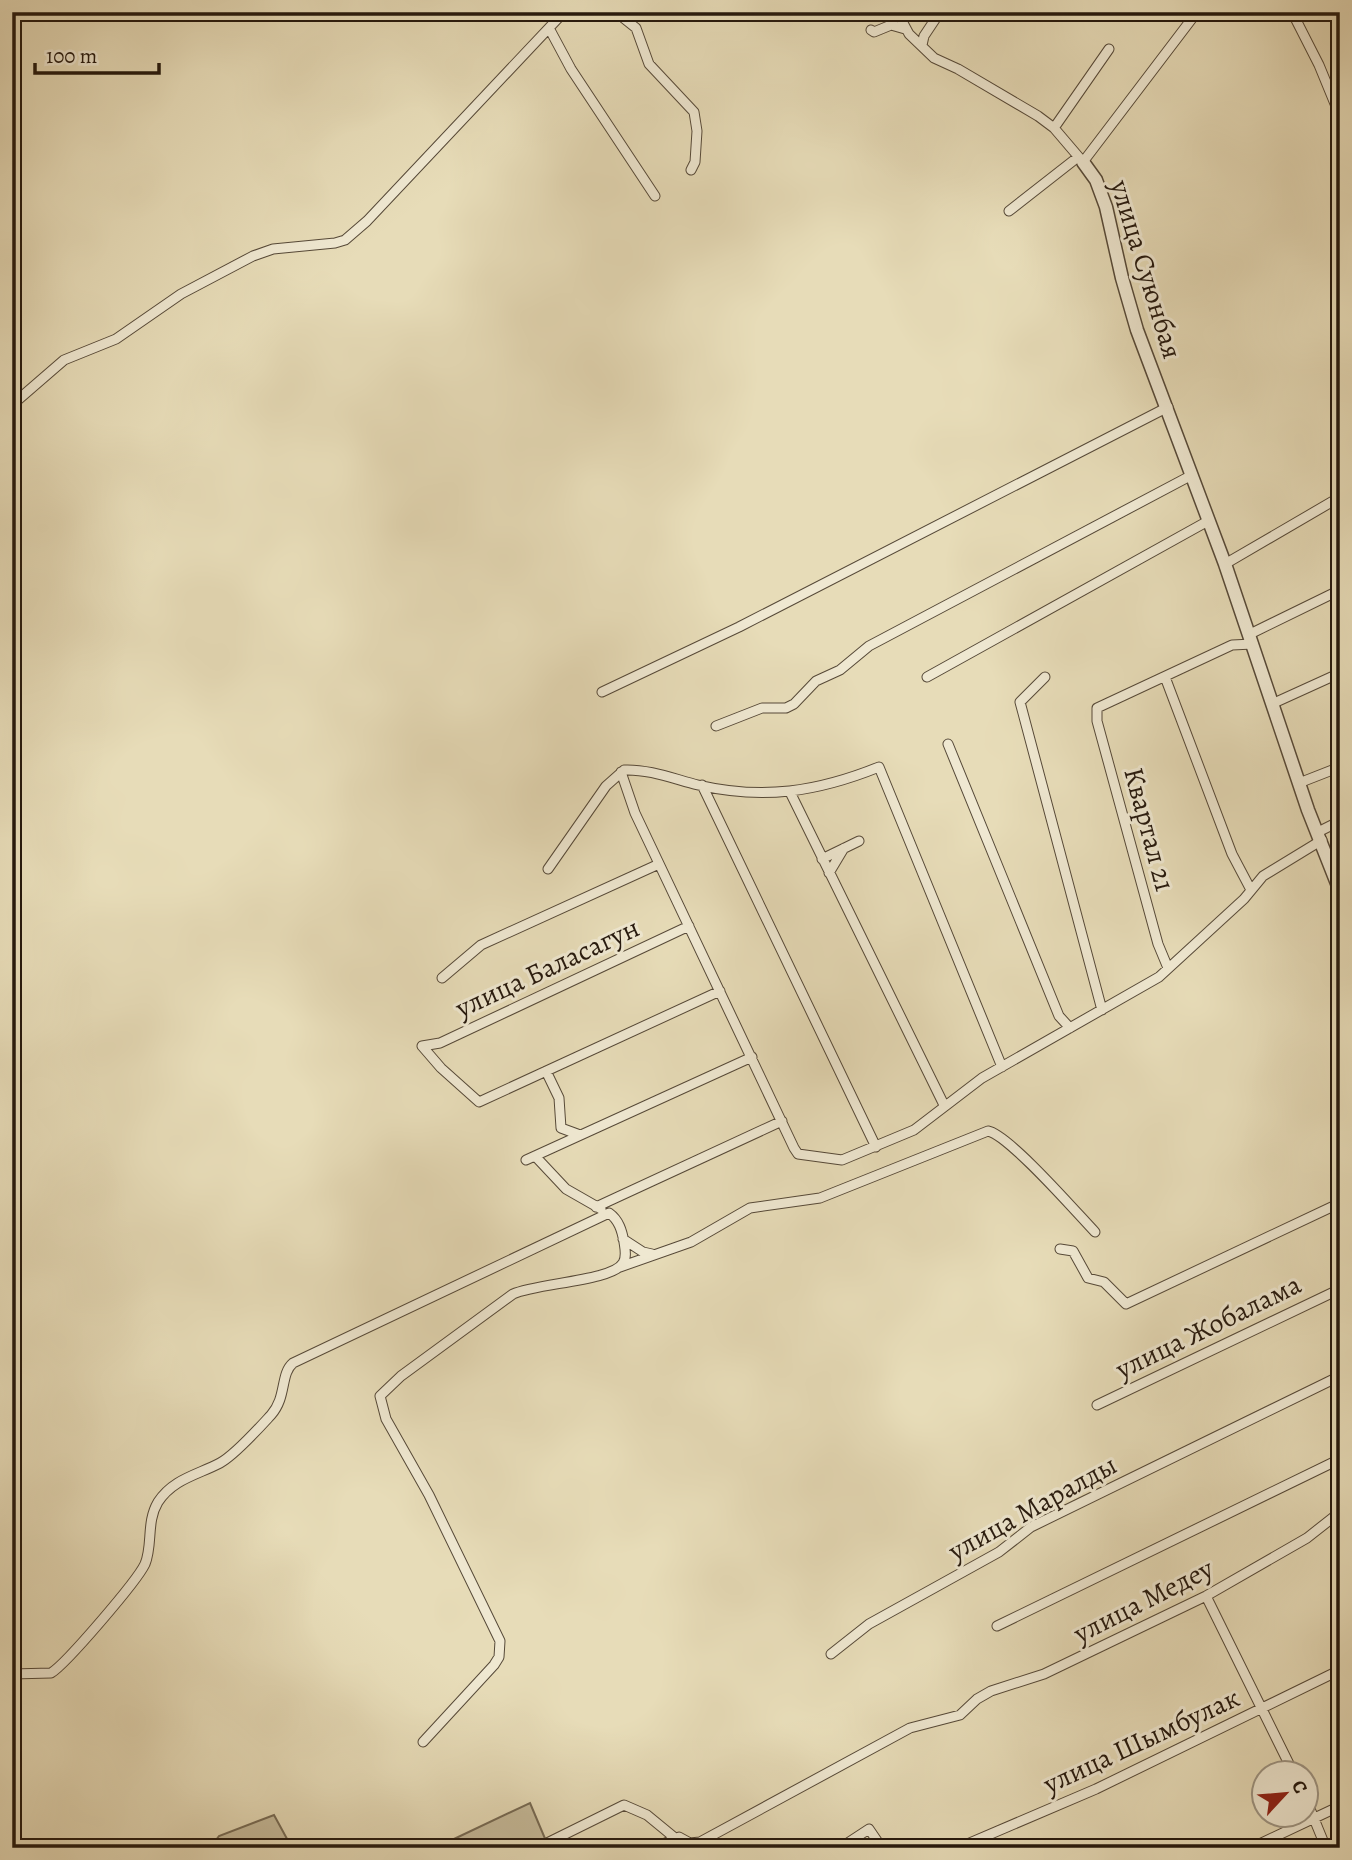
<svg xmlns="http://www.w3.org/2000/svg" width="1352" height="1860" viewBox="0 0 1352 1860" font-family="Alegreya,serif">
  <style>
    .green { fill: #c6bb9b; stroke: #766a54; stroke-width: 2 }
    .lines { fill: none; stroke-linecap: round; stroke-linejoin: round }
    .minor-casing { stroke: #564938; stroke-width: 11 }
    .tertiary-casing { stroke: #564938; stroke-width: 15 }
    .minor { stroke: #efe8d1; stroke-width: 9 }
    .tertiary { stroke: #efe8d1; stroke-width: 12 }
    .labels { text-anchor: middle; stroke-width: 6; stroke-linejoin: round; paint-order: stroke }
    .street-label { font-size: 28px; fill: #25180d; stroke: #efe8d1 }
  </style>
  <rect width="100%" height="100%" fill="#e7dcb8"/>
  <filter id="stains"><feTurbulence type="fractalNoise" baseFrequency=".00286" numOctaves="4"/><feColorMatrix values="0 0 0 0 .2 0 0 0 0 .09 0 0 0 0 .02 0 0 0 .5 -.17"/></filter>
  <radialGradient id="worn" r=".72"><stop offset=".6" stop-color="#630" stop-opacity="0"/><stop offset="1" stop-color="#630" stop-opacity=".3"/></radialGradient>
  <path class="green" d="M530,1803L549,1848H435Z
    M274,1815L292,1848H210L219,1836Z"/>
  <g class="lines">
    <defs>
      <path id="minor" d="M616,12L636,28L649,64L694,112L697,131L695,162L691,170
        M906,12L901,19L909,34L934,58L958,69L1038,116L1054,128L1083,162L1197,12
        M1292,12L1319,65L1340,116
        M549,28L571,69L655,196
        M871,30L874,32L891,25L905,29
        M922,45L924,36L940,12
        M1054,128L1109,49
        M1009,211L1078,157
        M12,405L64,360L116,339L181,294L253,256L273,249L335,243L345,240L367,221L564,12
        M1225,564L1340,497
        M1250,634L1340,590
        M927,677L1208,521
        M1045,677L1020,702L1102,1010
        M1165,677L1232,854L1251,890
        M602,692L739,627L1168,407
        M1274,703L1340,673
        M716,726L762,708H786L794,704L816,681L840,670L869,646L1192,475
        M948,744L1059,1016L1070,1028
        M621,772L635,813L794,1148L798,1154L842,1160L914,1130L982,1078L1159,977L1244,899L1263,876L1322,840
        M1299,783L1340,767
        M702,785L876,1147
        M790,792L944,1105
        M1318,832L1340,821
        M822,859L859,841
        M548,869L606,786L624,770C649,769 674,779 698,785C763,800 817,792 879,767L1002,1067
        M829,873L844,848
        M1168,968L1158,944L1097,721V708L1232,645L1253,644
        M442,978L481,945L659,864
        M422,1046L441,1068L479,1102L720,991
        M422,1046L440,1043L689,926
        M546,1071L559,1098L561,1128L580,1135
        M535,1156L566,1189L601,1209
        M526,1160L752,1057
        M596,1207L782,1121
        M623,1239L643,1252L652,1254
        M1060,1249L1073,1251L1088,1278L1104,1282L1126,1304L1340,1203
        M620,1267L691,1242L750,1208L820,1198L988,1131C1009,1135 1076,1212 1095,1232
        M1097,1405L1340,1289
        M1206,1596L1293,1772
        M997,1626L1340,1459
        M831,1654L869,1624L999,1552L1031,1527L1340,1376
        M12,1674L51,1673C66,1664 137,1581 145,1564C153,1545 146,1522 158,1502C173,1479 197,1475 220,1463C235,1455 259,1428 271,1415C287,1397 280,1374 293,1363L609,1213C619,1220 622,1231 624,1242C625,1249 627,1257 623,1263C613,1281 537,1283 513,1294L401,1376L380,1396L386,1419L429,1495L500,1641L499,1657L494,1665L423,1742
        M1306,1799L1326,1848
        M537,1848L624,1805L647,1815L675,1838
        M654,1848L679,1837L690,1843L700,1842L910,1728L960,1715L977,1699L991,1691L1044,1674L1206,1596L1307,1538L1340,1512
        M840,1848L869,1829L882,1848
        M958,1848L1096,1789L1340,1670
        M1251,1848L1340,1806"/>
      <path id="tertiary" d="M1083,162L1096,180L1106,207L1122,278L1137,330L1225,564L1308,810L1340,891"/>
    </defs>
    <use href="#minor" class="minor-casing"/>
    <use href="#tertiary" class="tertiary-casing"/>
    <use href="#minor" class="minor"/>
    <use href="#tertiary" class="tertiary"/>
  </g>
  <g class="labels">
    <g class="street-label">
      <text transform="translate(1147 269) rotate(73)" y="10">улица Суюнбая</text>
      <text transform="translate(1150 829) rotate(75)" y="10">Квартал 21</text>
      <text transform="translate(547 967) rotate(-25)" y="10">улица Баласагун</text>
      <text transform="translate(1208 1326) rotate(-26)" y="10">улица Жобалама</text>
      <text transform="translate(1032 1507) rotate(-29)" y="10">улица Маралды</text>
      <text transform="translate(1143 1600) rotate(-27)" y="10">улица Медеу</text>
      <text transform="translate(1141 1740) rotate(-25)" y="10">улица Шымбулак</text>
    </g>
  </g>
  <rect width="1352" height="1860" fill="none" stroke="#e7dcb8" stroke-width="42"/>
  <rect x="14" y="14" width="1324" height="1832" fill="none" stroke="#25180d" stroke-width="3.5"/>
  <rect x="21" y="21" width="1310" height="1818" fill="none" stroke="#25180d" stroke-width="2"/>
  <g transform="translate(1285 1794) rotate(64)"><circle r="33" fill="#efe8d1" stroke="#9e9583" stroke-width="2"/>
  <path d="M0-5L12 26L0 18L-12 26Z" fill="#8f2418"/>
  <text y="-10" font-size="19" font-weight="bold" text-anchor="middle" fill="#25180d">С</text>
  </g>
  <path d="M35 63v10h124v-10" fill="none" stroke="#25180d" stroke-width="3.5"/>
  <text x="46" y="63" font-size="21" fill="#25180d" stroke="#efe8d1" stroke-width="5" paint-order="stroke">100 m</text>
  <rect width="100%" height="100%" filter="url(#stains)"/>
  <rect width="100%" height="100%" fill="url(#worn)"/>
</svg>
